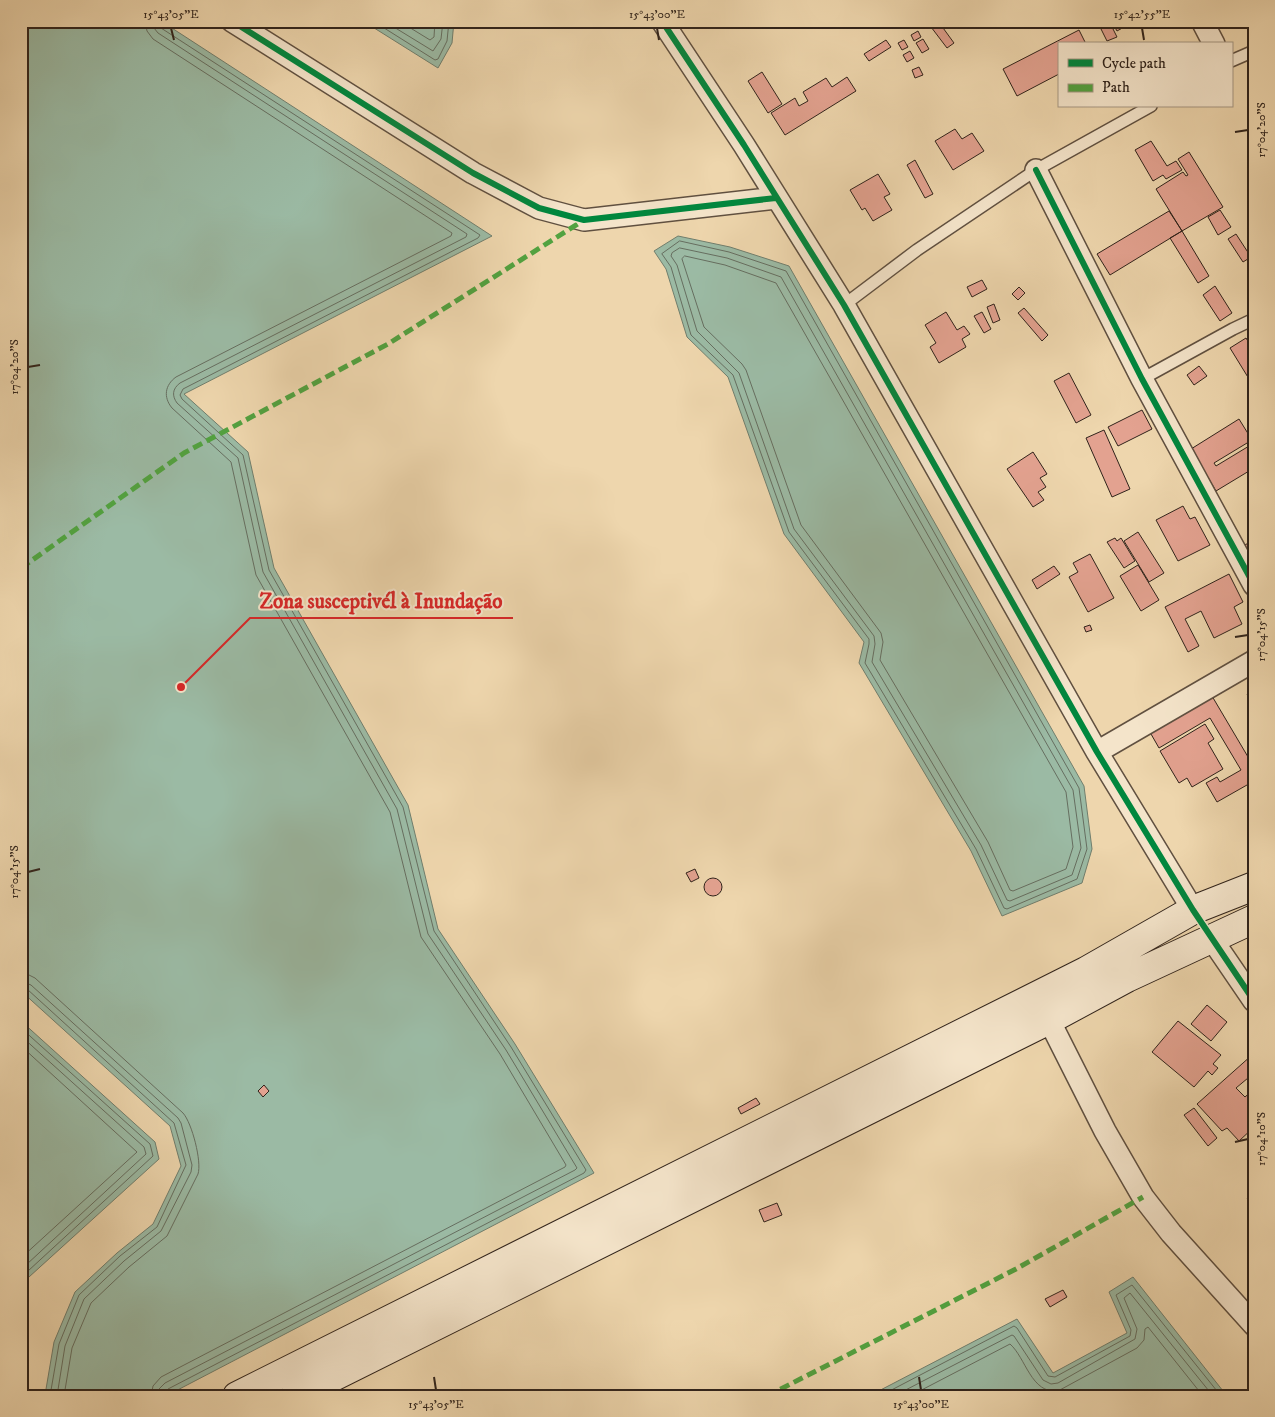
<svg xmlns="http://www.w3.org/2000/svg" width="1275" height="1417" viewBox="0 0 1275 1417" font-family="'IM FELL DW Pica',serif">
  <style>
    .water { fill: #9bbaa4; stroke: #707e6d }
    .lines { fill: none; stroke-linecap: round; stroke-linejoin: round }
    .shore { stroke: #666e60; stroke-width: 1 }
    .building { fill: #e3a290; stroke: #30231b }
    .lane-casing { stroke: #605040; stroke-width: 14 }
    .street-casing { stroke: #605040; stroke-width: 24 }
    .secondary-casing { stroke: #30231b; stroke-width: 30 }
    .lane { stroke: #f4e4ca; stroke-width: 11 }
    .street { stroke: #f4e4ca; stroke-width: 21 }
    .secondary { stroke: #f4e4ca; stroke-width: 28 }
    .quiet { stroke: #52a240; stroke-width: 5; stroke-dasharray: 10 5; stroke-linecap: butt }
    .cycleway-casing { stroke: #f4e4ca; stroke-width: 9 }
    .cycleway { stroke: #00873e; stroke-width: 6 }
    .ticks { fill: none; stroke: #30231b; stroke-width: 2 }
    .leader { fill: none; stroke: #d62828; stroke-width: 2 }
    .callout-dot { fill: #d62828; stroke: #f4e4ca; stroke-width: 2 }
    .callout-label { font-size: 21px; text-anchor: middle; font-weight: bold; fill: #d62828; stroke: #f4e4ca; stroke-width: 4; stroke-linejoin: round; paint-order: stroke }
    .neatline { fill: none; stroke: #30231b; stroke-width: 2 }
    .ticks-label { font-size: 12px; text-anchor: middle; fill: #30231b }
  </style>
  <rect width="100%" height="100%" fill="#eed6ad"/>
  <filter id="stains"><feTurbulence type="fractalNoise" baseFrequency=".004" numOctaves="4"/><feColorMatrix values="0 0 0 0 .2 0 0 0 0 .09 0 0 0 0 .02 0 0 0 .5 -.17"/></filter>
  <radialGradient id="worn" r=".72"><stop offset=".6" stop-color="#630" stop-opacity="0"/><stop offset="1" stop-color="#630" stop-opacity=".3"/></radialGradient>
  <path class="water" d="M21,21H161L492,236L184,394L248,452L274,568L408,805L438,929L515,1044L594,1173L166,1396L45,1395L54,1342L75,1292L117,1253L153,1224L181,1166L170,1126L21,991Z
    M363,21H454L452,43L438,68Z
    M678,236L730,247L789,266L1084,786L1092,849L1082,883L1002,916L971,851L859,663L864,642L784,534L728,377L687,337L666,269L654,251Z
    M21,1021L155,1142L159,1159L29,1277H21Z
    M1133,1277L1227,1396H869L1017,1319L1053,1373L1127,1333L1109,1292Z"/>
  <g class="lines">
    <path class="shore" d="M145,21L147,31L153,39L452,233L451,236L176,377C165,385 163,397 172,408L231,462L256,575L390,812L421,937L500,1054L566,1165L565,1167L161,1377L153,1386L151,1396
      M152,21L154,28L158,33L467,234L466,237L180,383C172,389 172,396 177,403L238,458L263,572L397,809L428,934L506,1050L577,1168L575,1170L165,1383L159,1389L158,1396
      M159,21L161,28L480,235L478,238L183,389L180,395L182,399L243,455L269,570L403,807L434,931L511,1047L586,1170L584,1173L168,1389L165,1392V1396
      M373,21L435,60L438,59L447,41L449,21
      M384,21L433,51L441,39L443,21
      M399,21L430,40L434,37L435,21
      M680,241L729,252L786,271L1079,788L1087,849L1077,879L1007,909L1004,908L976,849L865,663L869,644V639L789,532L733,375L691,335L671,267L662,254Z
      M680,248L727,258L781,277L1073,790L1081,848L1072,875L1010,901L1007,900L981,845L872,662L875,644L874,636L794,529L739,373L697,331L677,265L671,256L672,253Z
      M685,256L725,265L776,283L1066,792L1073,847L1066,869L1013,891L1010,890L988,842L880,660L883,642L881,633L801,525L746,370L742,364L704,327L682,259Z
      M21,974L29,975L35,978L183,1113C192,1123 202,1162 198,1174L167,1236L129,1267L91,1303L72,1348L64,1396
      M21,981L31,985L178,1118L181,1123L192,1165L191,1172L161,1231L124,1261L84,1299L65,1346L57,1396
      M21,988L27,989L174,1123L186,1165L157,1227L120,1256L79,1295L59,1344L50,1396
      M21,1028L150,1144L153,1156L28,1271L21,1272
      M21,1036L144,1147L146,1154L26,1265L21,1266
      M21,1046L137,1152L21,1258
      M880,1396L1014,1326L1017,1328L1048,1376L1055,1377L1130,1336L1131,1330L1116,1295L1132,1285L1221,1396
      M894,1396L1012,1335L1014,1336L1043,1380L1051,1384L1058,1383L1135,1339L1137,1329L1124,1298L1130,1293L1213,1396
      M910,1396L1010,1344C1026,1358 1031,1394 1058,1391L1137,1348L1144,1340L1145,1329L1148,1327L1203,1396"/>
  </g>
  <path class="building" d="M930,21H938L954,43L947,48L928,23Z
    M1097,21H1109L1117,37L1107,41Z
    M1118,21H1132L1133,22L1117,31L1113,24Z
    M1079,30L1086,44H1059V74L1017,96L1003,69Z
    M918,31L921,37L914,41L911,35Z
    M923,39L929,49L922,53L916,43Z
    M886,40L891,47L869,61L864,54Z
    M904,40L908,47L902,50L898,43Z
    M910,51L914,58L907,62L903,55Z
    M919,67L923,75L915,78L912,70Z
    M762,72L782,104L768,113L748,81Z
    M847,77L856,91L785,135L771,113L795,98L799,106L808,101L803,92L826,78L832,87Z
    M955,129L962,139L972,133L984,151L953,170L935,141Z
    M1151,141L1167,166L1176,161L1182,170L1166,179L1163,175L1153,181L1135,150Z
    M1189,152L1223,207L1182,231L1156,189L1183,172L1186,176L1188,175L1178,159Z
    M915,160L933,194L925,198L907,165Z
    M878,174L890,194L884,197L892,210L873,221L865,208L862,210L850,190Z
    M1220,210L1231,227L1218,235L1208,217Z
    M1169,211L1182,231L1110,275L1097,254Z
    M1182,231L1209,276L1198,283L1170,238Z
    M1236,234L1251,257L1243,262L1228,239Z
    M982,280L987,289L972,297L967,287Z
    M1215,286L1232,313L1220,321L1203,295Z
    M1019,287L1025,293L1018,300L1012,294Z
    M994,304L1000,320L993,323L987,307Z
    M1024,308L1048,335L1042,341L1018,313Z
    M946,312L957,330L964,326L970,334L962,339L966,347L939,363L930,347L936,343L925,325Z
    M982,312L991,329L984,333L974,316Z
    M1246,338L1254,351V387L1230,348Z
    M1199,366L1207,376L1194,385L1187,375Z
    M1069,373L1091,415L1076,423L1054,381Z
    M1142,410L1152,429L1118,446L1108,427Z
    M1239,419L1252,440L1214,463L1216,466L1254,443V468L1216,491L1191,449Z
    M1104,430L1130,489L1112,497L1086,438Z
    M1033,452L1047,474L1040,478L1046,487L1038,492L1044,500L1033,507L1007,469Z
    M1183,506L1190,519L1195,517L1210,545L1178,561L1156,520Z
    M1138,532L1164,573L1149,582L1124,541Z
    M1115,538L1117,541L1121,538L1135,561L1124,568L1107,542Z
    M1254,540V555L1250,558L1243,546Z
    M1090,554L1114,598L1088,612L1069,577L1078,572L1073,563Z
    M1138,565L1159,600L1141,611L1120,576Z
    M1054,566L1060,574L1037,589L1032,580Z
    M1229,574L1243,602L1234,607L1242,624L1214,638L1201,611L1185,619L1199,646L1188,652L1165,607Z
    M1090,625L1092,630L1086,632L1084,627Z
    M1254,690V706L1247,694Z
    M1209,691L1254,767V781L1217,802L1206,783L1217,777L1220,782L1241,770L1210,718L1159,748L1147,727Z
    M1205,724L1214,739L1208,743L1223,769L1192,787L1187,778L1179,783L1160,751Z
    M695,869L699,878L691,882L686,873Z
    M704 887a9 9 0 1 1 18 0a9 9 0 1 1-18 0Z
    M1207,1005L1227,1022L1211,1041L1191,1024Z
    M1178,1021L1221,1055L1213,1064L1218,1068L1212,1075L1208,1071L1194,1087L1152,1052Z
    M1252,1055L1254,1058V1073L1236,1088L1245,1097L1254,1089V1127L1239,1141L1227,1128L1222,1131L1197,1104Z
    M264,1085L269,1091L263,1097L258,1091Z
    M756,1098L760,1104L741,1114L738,1108Z
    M1194,1108L1217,1138L1208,1146L1184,1115Z
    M1254,1192V1207L1247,1198Z
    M777,1203L782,1215L764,1222L759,1210Z
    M1063,1290L1067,1297L1050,1307L1045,1299Z"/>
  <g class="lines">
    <defs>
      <path id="lane" d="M1231,61L1254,51
        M844,305L917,250L1036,170L1151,106
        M1142,379L1233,329L1254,319"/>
      <path id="street" d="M232,21L473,173L539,208L584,220L776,198
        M662,21L744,145L844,305L1097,752L1193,910
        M1202,21L1214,44
        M1036,170L1142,379L1254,585
        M1097,752L1254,661
        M1211,938L1254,1001
        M1049,1020L1105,1131L1143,1197L1171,1233L1254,1325"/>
      <path id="secondary" d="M237,1396L1086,971L1193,910L1254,886
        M295,1396L1049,1020L1127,978L1254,919"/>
    </defs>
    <use href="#lane" class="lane-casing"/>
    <use href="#street" class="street-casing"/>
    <use href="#secondary" class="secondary-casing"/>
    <use href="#lane" class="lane"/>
    <use href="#street" class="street"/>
    <use href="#secondary" class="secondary"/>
    <path class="quiet" d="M21,568L184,453L388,344L584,220
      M767,1396L1016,1269L1143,1197"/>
    <defs>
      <path id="cycleway" d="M232,21L473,173L539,208L584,220L776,198
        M662,21L744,145L844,305L1097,752L1193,910L1254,1001
        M1036,170L1142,379L1254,585"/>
    </defs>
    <use href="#cycleway" class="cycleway-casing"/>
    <use href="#cycleway" class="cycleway"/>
  </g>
  <path class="ticks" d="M171,28L174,40M657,28L659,40M1142,28L1144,40M1235,132L1248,130M28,367L40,365M1235,637L1248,635M28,872L40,869M1235,1142L1248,1139M434,1377L436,1390M919,1377L921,1390"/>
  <path class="leader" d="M181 687L250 618H513"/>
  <circle class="callout-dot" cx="181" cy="687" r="5"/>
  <g class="callout-label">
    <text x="381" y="608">Zona susceptivél à Inundação</text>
  </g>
  <rect width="1275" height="1417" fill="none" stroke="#eed6ad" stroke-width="55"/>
  <rect x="1058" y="42" width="175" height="65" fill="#f4e4ca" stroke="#a69784"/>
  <rect x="1068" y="59" width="25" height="8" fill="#00873e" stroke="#a69784"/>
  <text x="1102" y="68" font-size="15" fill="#30231b">Cycle path</text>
  <rect x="1068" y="84" width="25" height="8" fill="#52a240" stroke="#a69784"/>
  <text x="1102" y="92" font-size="15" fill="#30231b">Path</text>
  <rect x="28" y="28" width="1220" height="1362" class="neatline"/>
  <g class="ticks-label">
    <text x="171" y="18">15°43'05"E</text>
    <text x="657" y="18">15°43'00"E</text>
    <text x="1142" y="18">15°42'55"E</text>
    <text transform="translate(1261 130) rotate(-90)" y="4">17°04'20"S</text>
    <text transform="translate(14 367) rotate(-90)" y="4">17°04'20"S</text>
    <text transform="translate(1261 635) rotate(-90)" y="4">17°04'15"S</text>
    <text transform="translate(14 872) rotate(-90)" y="4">17°04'15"S</text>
    <text transform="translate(1261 1139) rotate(-90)" y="4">17°04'10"S</text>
    <text x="436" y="1408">15°43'05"E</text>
    <text x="921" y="1408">15°43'00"E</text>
  </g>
  <rect width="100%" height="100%" filter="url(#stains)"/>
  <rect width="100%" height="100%" fill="url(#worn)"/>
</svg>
